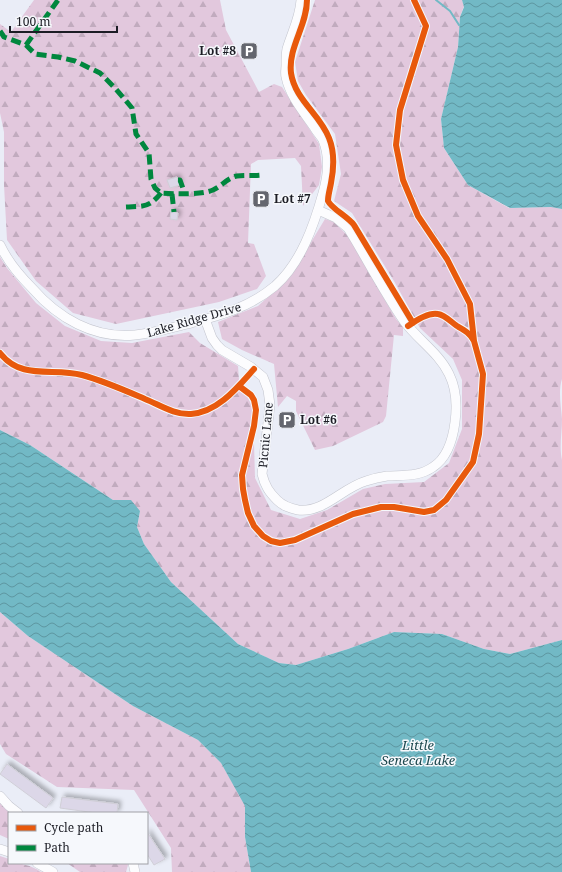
<svg xmlns="http://www.w3.org/2000/svg" width="562" height="872" viewBox="0 0 562 872" font-family="'Noto Serif',serif">
  <style>
    .forest { fill: url(#forest-firs) }
    .water { fill: url(#water-waves) }
    .lines { fill: none; stroke-linecap: round; stroke-linejoin: round }
    .stream { stroke: #72b9c5; stroke-width: 2 }
    .building { fill: #dcd7e8; stroke: #d0cfd7; filter: url(#shadow) }
    .minor-casing { stroke: #c3c5ce; stroke-width: 10 }
    .minor { stroke: #fcfcfe; stroke-width: 9 }
    .quiet { stroke: #00873e; stroke-width: 5; stroke-dasharray: 10 5; stroke-linecap: butt }
    .cycleway-casing { stroke: #f6f8fc; stroke-width: 8 }
    .cycleway { stroke: #e8590c; stroke-width: 6 }
    .labels { text-anchor: middle; stroke-width: 3; stroke-linejoin: round; paint-order: stroke }
    .poi-label { font-size: 12px; font-weight: bold; fill: #1c1d25; stroke: #f6f8fc; text-anchor: start }
    .street-label { font-size: 12px; fill: #1c1d25; stroke: #f6f8fc }
    .water-label { font-size: 13px; font-style: italic; fill: #1d494f; stroke: #f6f8fc }
  </style>
  <defs>
    <pattern id="forest-firs" width="22" height="20" patternUnits="userSpaceOnUse"><rect width="22" height="20" fill="#e2c8dd"/><path d="M5 1l3.5 6h-7zM16 11l3.5 6h-7z" fill="#c1abbe"/></pattern>
    <pattern id="water-waves" width="16" height="10" patternUnits="userSpaceOnUse"><rect width="16" height="10" fill="#72b9c5"/><path d="M0 5q4-4 8 0t8 0" fill="none" stroke="#5d96a0"/></pattern>
    <filter id="shadow"><feDropShadow dx="3" dy="-3" stdDeviation="2" flood-color="#0004"/></filter>
  </defs>
  <rect width="100%" height="100%" fill="#eaedf7"/>
  <path class="forest" d="M34,0H220L226,30L259,92L274,84L282,87L319,144L322,167L319,185L303,206L301,166L295,158L258,160L251,164L248,243L254,244L266,276L257,289L219,302L116,324L73,313L36,281L7,240L4,185V132L0,113V24L11,32Z
    M315,0H462L464,6L460,17L458,47L441,119L444,148L468,185L509,208L552,207L562,209V379C558,391 561,406 562,419C562,433 559,447 562,460V640L510,654L484,649L442,634L394,632L348,649L296,665L279,663L238,644L171,582L144,544L137,527L140,511L113,500L30,445L0,430V257L7,268L36,303L65,326L101,341L132,343L189,332L200,343L238,366L239,380L253,408L255,478L271,510L300,519L327,510L363,489L385,484L424,482L449,463L462,429V380L453,359L420,328L394,281L352,213L334,201L341,174L335,134L306,95L298,81L295,62Z
    M325,219L334,222L348,236L396,319L403,327V336L394,335L386,416L383,422L333,446L315,450L296,411V401L287,396L278,407L274,364L242,350L222,339L218,322L258,306L290,277Z
    M0,612L28,636L133,706L198,740L221,763L246,806L245,837L251,872H172L171,848L134,790L57,787L6,754L0,744Z
    M0,802L12,813H9V839L0,835Z
    M0,856L9,859V863C21,863 31,865 41,872H0Z
    M67,863H127L128,865L126,872H80Z"/>
  <path class="water" d="M462,0H562V209L551,207L510,208L468,185L444,148L441,119L458,47L460,17L464,7Z
    M0,430L30,445L113,500H131L140,511L137,527L144,544L171,582L238,644L279,663L296,665L348,649L394,632L442,634L484,649L510,654L562,640V872H251L245,837V806L221,763L198,740L133,706L28,636L0,612Z"/>
  <g class="lines">
    <path class="stream" d="M436,0L450,11L459,25"/>
  </g>
  <path class="building" d="M177,177L180,185L170,188L167,180Z
    M171,211L178,213L177,220L170,219Z
    M7,764L53,798L46,808L0,774Z
    M62,797L118,804L117,813H96L60,808Z
    M147,832L165,859L154,865L147,854Z"/>
  <g class="lines">
    <defs>
      <path id="minor" d="M0,245C8,262 19,275 32,288C58,318 94,339 135,335C154,333 173,327 191,323C222,315 250,307 275,286C301,263 314,225 323,193C328,176 330,157 323,140C321,136 316,131 314,127C303,111 290,96 286,77C285,73 286,69 286,65C286,60 286,54 287,49C292,32 300,18 301,0
        M205,319L212,338L217,345L222,350L251,367L263,377L268,390L270,405L262,474C265,486 269,492 277,500C283,506 289,508 298,510C324,513 342,488 366,481C372,479 380,477 387,476C403,475 419,477 433,467C447,458 453,438 455,422C457,407 456,388 449,374C439,353 418,340 404,321C384,292 367,259 348,228L336,218L318,210
        M0,796L9,806L18,813
        M0,849L9,852
        M37,863L53,872
        M133,863L135,872"/>
    </defs>
    <use href="#minor" class="minor-casing"/>
    <use href="#minor" class="minor"/>
    <path class="quiet" d="M0,31L4,37L26,45L35,54L58,57L75,61L100,73L115,88L132,108L136,134L149,153L151,179L155,188L161,193C174,194 202,195 213,190C222,186 227,178 237,176C245,175 254,176 262,175
      M26,45L58,0
      M178,180H180L185,194
      M172,194L174,212
      M126,207C144,206 149,208 161,193"/>
    <defs>
      <path id="cycleway" d="M307,0C307,26 288,47 291,73C295,100 320,114 329,138C335,153 334,168 331,183C330,189 328,195 328,201C332,209 347,216 354,225L413,323
        M408,326C415,321 429,312 438,314C445,315 451,322 457,326C464,330 470,333 474,341
        M0,353C22,381 53,367 82,375C104,381 124,390 145,399C160,405 174,415 191,414C218,412 237,388 254,369
        M239,386L251,395L254,400L256,410L254,426L242,475L243,489L245,500L248,513L254,526L263,536L271,541L280,543L295,540L353,514L381,507H394L424,512L434,510L446,500L473,462L479,434L483,374L474,341L470,304L447,259L418,216L403,180L396,145L400,110L426,26L414,0"/>
    </defs>
    <use href="#cycleway" class="cycleway-casing"/>
    <use href="#cycleway" class="cycleway"/>
  </g>
  <defs>
    <symbol id="parking-square" viewBox="-11 -11 22 22"><rect x="-9" y="-9" width="18" height="18" rx="4" fill="#64666e" stroke="#f6f8fc"/><path d="M-3.5-5.5H1a3.5 3.5 0 0 1 0 7H-1V5.5H-3.5ZM-1-3.4V-.6H.8a1.4 1.4 0 0 0 0-2.8Z" fill="#fff"/></symbol>
  </defs>
  <g fill-rule="evenodd">
    <use href="#parking-square" x="239" y="41" width="20" height="20"/>
    <use href="#parking-square" x="251" y="189" width="20" height="20"/>
    <use href="#parking-square" x="277" y="410" width="20" height="20"/>
  </g>
  <g class="labels">
    <g class="poi-label">
      <text x="236" y="55" text-anchor="end">Lot #8</text>
      <text x="274" y="203">Lot #7</text>
      <text x="300" y="424">Lot #6</text>
    </g>
    <g class="street-label">
      <text transform="translate(194 320) rotate(-16)" y="4">Lake Ridge Drive</text>
      <text transform="translate(266 435) rotate(-85)" y="4">Picnic Lane</text>
    </g>
    <g class="water-label">
      <text x="418" y="750">Little<tspan x="418" dy="15">Seneca Lake</tspan></text>
    </g>
  </g>
  <rect x="8" y="812" width="140" height="52" fill="#f6f8fc" stroke="#9fa0a6"/>
  <rect x="16" y="825" width="20" height="6" fill="#e8590c" stroke="#9fa0a6"/>
  <text x="44" y="832" font-size="12" fill="#1c1d25">Cycle path</text>
  <rect x="16" y="845" width="20" height="6" fill="#00873e" stroke="#9fa0a6"/>
  <text x="44" y="852" font-size="12" fill="#1c1d25">Path</text>
  <path d="M10 26v6h107v-6" fill="none" stroke="#1c1d25" stroke-width="2"/>
  <text x="16" y="26" font-size="12" fill="#1c1d25" stroke="#f6f8fc" stroke-width="3" paint-order="stroke">100 m</text>
</svg>
